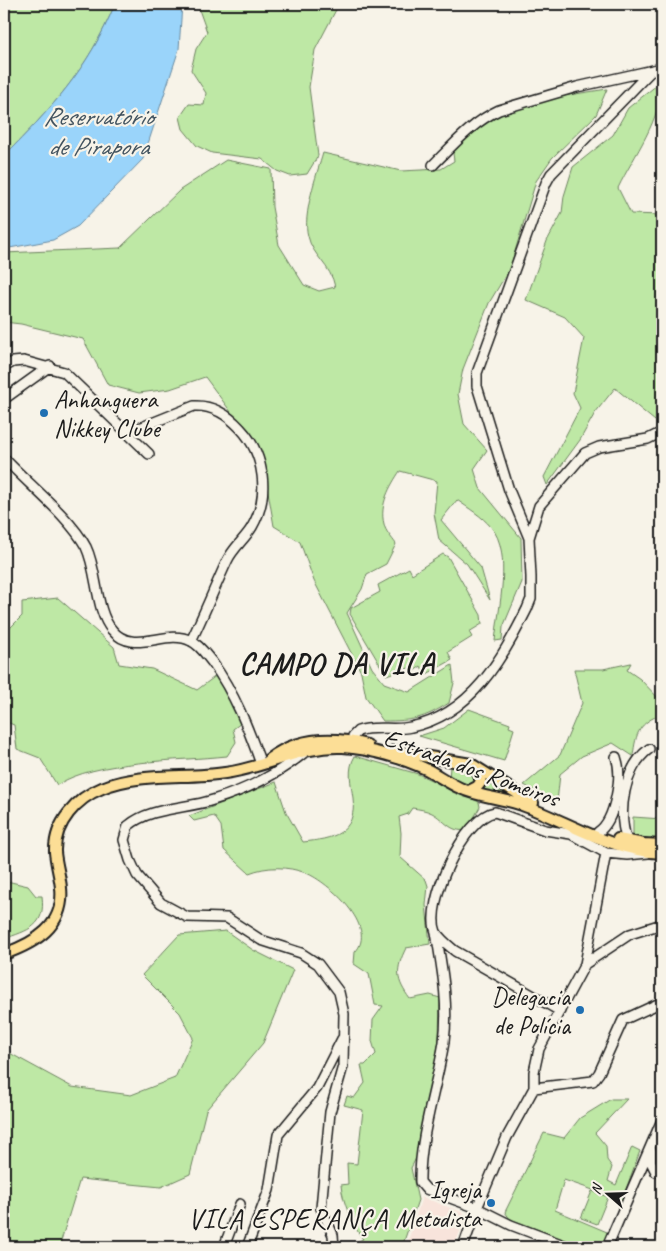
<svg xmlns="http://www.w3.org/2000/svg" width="666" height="1251" viewBox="0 0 666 1251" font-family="Caveat,sans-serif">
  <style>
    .built { fill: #f8e4db }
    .green { fill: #bee8a5; stroke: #6d8260 }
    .water { fill: #9ad4fa; stroke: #688aa1 }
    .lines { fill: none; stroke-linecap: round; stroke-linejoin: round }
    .minor-casing { stroke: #1c1c1c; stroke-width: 12 }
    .major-casing { stroke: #1c1c1c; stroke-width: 14 }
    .minor { stroke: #f7f3e8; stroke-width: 9 }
    .major { stroke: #fcde96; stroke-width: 10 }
    .poi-dot { fill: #1f6fb2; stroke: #f7f3e8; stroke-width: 2 }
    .labels { text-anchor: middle; stroke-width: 4.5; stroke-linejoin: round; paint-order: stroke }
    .poi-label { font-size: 25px; fill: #1c1c1c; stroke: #f7f3e8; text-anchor: end }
    .street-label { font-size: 25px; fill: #1c1c1c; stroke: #f7f3e8 }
    .water-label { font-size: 26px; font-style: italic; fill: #42535f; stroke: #f7f3e8 }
    .quarter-label { font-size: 28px; letter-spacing: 1px; fill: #1c1c1c; stroke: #f7f3e8 }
    .district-label { font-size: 30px; font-weight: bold; letter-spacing: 1px; fill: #1c1c1c; stroke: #f7f3e8 }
  </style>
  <rect width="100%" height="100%" fill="#f7f3e8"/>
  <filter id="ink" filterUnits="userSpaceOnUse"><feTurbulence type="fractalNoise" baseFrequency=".02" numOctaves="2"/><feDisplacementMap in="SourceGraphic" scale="10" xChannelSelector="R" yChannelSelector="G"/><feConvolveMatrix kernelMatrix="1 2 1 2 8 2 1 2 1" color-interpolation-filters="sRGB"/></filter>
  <g filter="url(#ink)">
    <path class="built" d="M422,1197L464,1213L466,1216L454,1247H406Z"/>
    <path class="green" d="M4,4H115C89,68 52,108 4,156Z
      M197,4H339L315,50L309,87L318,156L307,174L290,176L277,171L262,159L212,153L197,146L183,129L180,117L189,104L204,105L206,93L191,70L196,49L207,32Z
      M662,81C662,119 634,155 618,188L631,214L662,215V414L655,421L615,388L595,413L580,440L547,485L544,477L580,408L573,393L584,338L565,317L526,300L547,241L562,213L564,196L573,167L613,135L628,108Z
      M607,89L596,115L552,158L536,181L510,268L489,303L463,369L458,394L464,424L487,450L474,469L480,488L521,538L522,582L503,627L502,640L495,641C498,610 513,552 491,527C482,516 468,508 457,500L441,520L481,568L490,600L467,564L439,540L434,513L437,481L400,471C390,486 379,505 384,524C385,531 392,538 396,544L386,564L367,574L362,589L347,613L372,668L384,683L409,692L452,665L454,683L449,703C423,719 413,721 383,721L366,697L361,672L314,581L300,542L274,526L263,463L251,439L205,377L170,389L139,393L108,385L83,339L21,324L4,322V253L120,248L180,190L226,160L271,169L272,207L279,245L304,285L319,291L335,287C331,265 312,256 308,236C302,215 317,174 323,153L401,171L441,169L454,161L453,153L459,142L488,118L550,98Z
      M443,554L448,557L481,615L482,624L469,632L472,637L448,652L452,660L425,675L421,666L414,671L412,667L386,675L350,614L351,608L380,592L378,585L409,568L412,574Z
      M58,598L114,647L119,664L152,669L197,690L217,675L241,723L233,729L236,742L227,756C180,761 95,760 57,785L40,758L17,749L14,725L4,721V634L22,616V602Z
      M631,663L627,670L640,679L662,702V714C639,723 636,732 633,756L613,743L582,756L560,774L557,802L524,785L560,755L582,703L574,669H603Z
      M469,709L510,724L509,727L514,729L504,761L419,736L444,728Z
      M355,756L418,774L479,802L480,807L467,830C450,833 445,820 432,813C426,810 419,809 412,808L408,814L399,817L401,833L400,857L426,880L428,886L426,905L430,944L406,948C395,970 396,980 410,999L430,995L440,998L439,1038L433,1081L419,1152L411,1168L418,1200L402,1247H354V1243L363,1239C353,1227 342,1200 341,1185L348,1184L347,1163L357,1164L363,1110L344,1105L347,1096L354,1098L365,1083L361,1065H365L376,1054L372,1041L373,1020L383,1006L375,1005L369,974L354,964L355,952C379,928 329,882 306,873C287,866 267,866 249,873L224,850L221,826L214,816L194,821L189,816L276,782L286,812L303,842C332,839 357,834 353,798C351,783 347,769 355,756Z
      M455,766L472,770L479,780L468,788L449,778L450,767Z
      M487,779L512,798L482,792Z
      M633,817L662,819V840L633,837Z
      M11,882L28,886L36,896H42C46,927 28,930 4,939V885Z
      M226,931L253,950L293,970L263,1043L206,1110L190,1174L161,1187L80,1179L60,1244L52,1247H4V1050L72,1087L131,1095L175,1078L193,1038L180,1013L142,975L179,935Z
      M611,1099H627L595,1133L606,1146L607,1160L612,1167L608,1181L616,1185L632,1147L640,1151L622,1200L564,1180L555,1210L607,1232L601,1247H583L510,1219L505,1212L544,1133L564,1138L580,1118Z
      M592,1191L608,1197L597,1224L581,1218Z"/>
    <path class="water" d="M115,4H182L179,49L143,159L78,226L53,240L4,249V156C52,108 89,68 115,4Z"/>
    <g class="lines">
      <defs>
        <path id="minor" d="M433,165C454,144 473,122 499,110L577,87L662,68
          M4,367L13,362L24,361L64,372L149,454
          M4,399L50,366
          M125,431L142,427L194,406C212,405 228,415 240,428C265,454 270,496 252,527C245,539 233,548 227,561C215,587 204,614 191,641
          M4,458C28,484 70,517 86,547C98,572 95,610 112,630C133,656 166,628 191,641C200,645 206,655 212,662C235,694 248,728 261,764
          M529,538L539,506L585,453L599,447L648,439L662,432
          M353,748V736L358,731C374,725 394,731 411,727C470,715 502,660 527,609L531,599V577L529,538L509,490L477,386V373L546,183L551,174L651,71
          M305,752C278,774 246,790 213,800C186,809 150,807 128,826L124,840L130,860L137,875L161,903L187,917L227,918L261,940L301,953L318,964L339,992L344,1014L343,1066L330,1112L321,1208L333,1235L334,1247
          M598,832C615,821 623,776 616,757
          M627,841C617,812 624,768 649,749
          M436,932C442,969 449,1004 444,1042C437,1086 419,1138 420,1182L426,1189L477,1208L463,1247
          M585,964L630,934L662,924
          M560,1011L455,951C449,946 440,939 436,932C424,903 465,816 495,812L545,830L571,834L606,853L627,855L648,853
          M534,1088V1072L539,1049L585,964L606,853
          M651,1150V1162L656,1172
          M224,1247L240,1204
          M247,1247L269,1190L278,1135L317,1088L342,1039
          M569,1247L511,1225L477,1208L507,1137L534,1088L593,1081L599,1073L623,1020L662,1002
          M607,1247L662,1120"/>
        <path id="major" d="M393,751L471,764L533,803
          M269,759C298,737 332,736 367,745
          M469,791L477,787L481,782L477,768
          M618,839L644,844L662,845
          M4,954C35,943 65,926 61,888C60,876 56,864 55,852C54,823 77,798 102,788C141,772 185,779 225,773C266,768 301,745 343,747C371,749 403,758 428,770C439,776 449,783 460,788C479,797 502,798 522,805C569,822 611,851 662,853"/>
      </defs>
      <use href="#minor" class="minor-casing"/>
      <use href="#major" class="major-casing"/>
      <use href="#minor" class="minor"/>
      <use href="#major" class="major"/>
    </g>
  </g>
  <g class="poi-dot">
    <circle cx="44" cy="413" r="5"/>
    <circle cx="580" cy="1010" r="5"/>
    <circle cx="491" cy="1203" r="5"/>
  </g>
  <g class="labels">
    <g class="poi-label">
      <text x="54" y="408" text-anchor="start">Anhanguera<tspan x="54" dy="29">Nikkey Clube</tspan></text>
      <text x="570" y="1005">Delegacia<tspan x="570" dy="29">de Polícia</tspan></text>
      <text x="481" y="1198">Igreja<tspan x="481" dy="29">Metodista</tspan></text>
    </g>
    <g class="street-label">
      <text transform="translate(472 767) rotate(20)" y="9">Estrada dos Romeiros</text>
    </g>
    <g class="water-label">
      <text x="98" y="125">Reservatório<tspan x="98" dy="30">de Pirapora</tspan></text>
    </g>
    <g class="quarter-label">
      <text x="288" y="1228">VILA ESPERANÇA</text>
    </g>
    <g class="district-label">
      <text x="337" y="674">CAMPO DA VILA</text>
    </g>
  </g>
  <rect width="666" height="1251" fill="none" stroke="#f7f3e8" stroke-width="20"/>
  <rect x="10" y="10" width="646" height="1231" fill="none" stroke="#1c1c1c" stroke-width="2" filter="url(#ink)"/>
  <g transform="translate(608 1194) rotate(290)" stroke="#f7f3e8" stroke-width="4" paint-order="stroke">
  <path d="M0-4L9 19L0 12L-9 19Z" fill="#1c1c1c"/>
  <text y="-8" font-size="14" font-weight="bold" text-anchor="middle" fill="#1c1c1c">N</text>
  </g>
</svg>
